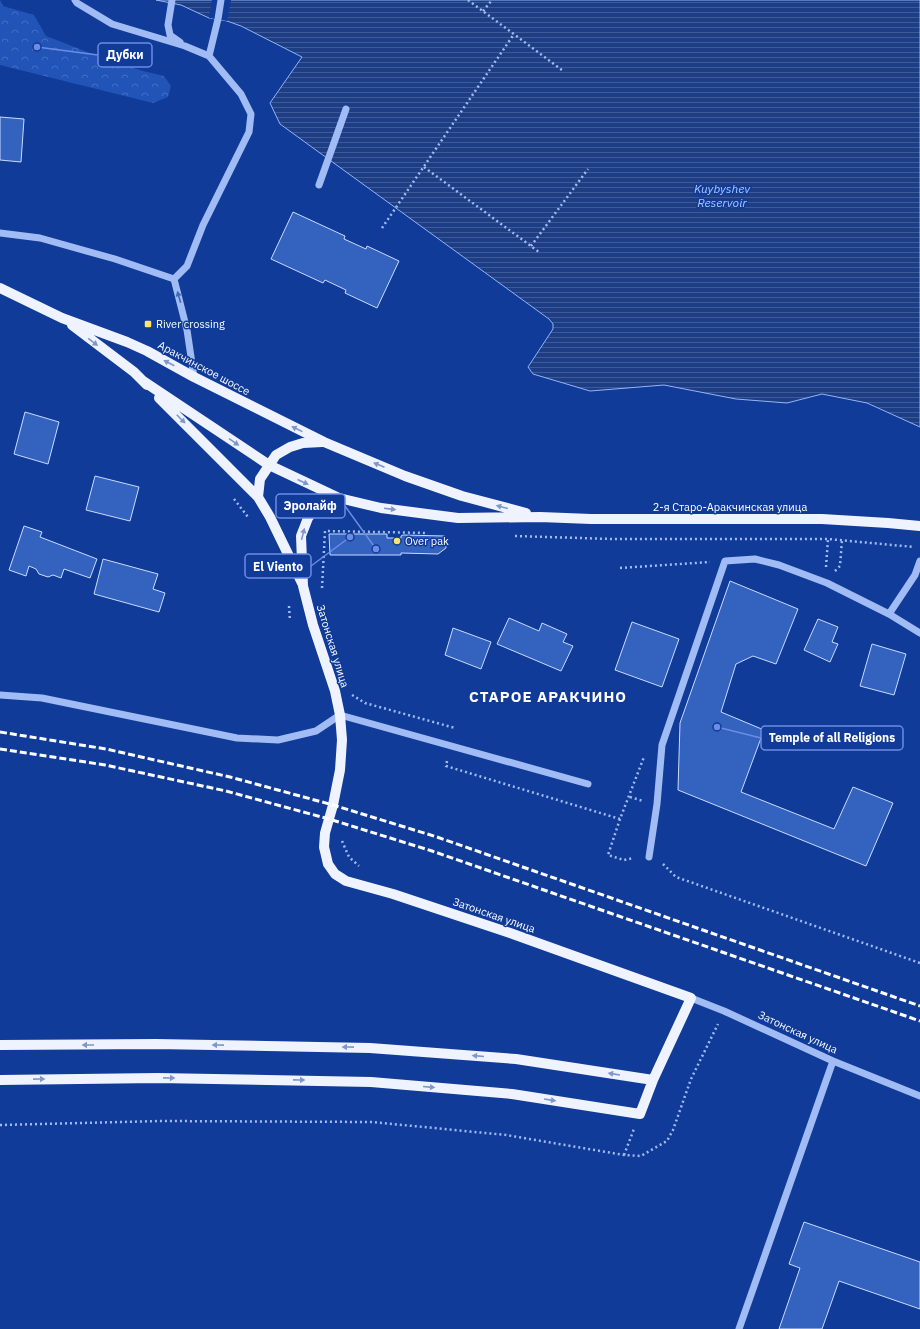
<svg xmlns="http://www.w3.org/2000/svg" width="920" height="1329" viewBox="0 0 920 1329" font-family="'IBM Plex Sans',sans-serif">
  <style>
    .forest { fill: url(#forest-crowns) }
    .water { fill: url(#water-rules); stroke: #92b5f8 }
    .pier { fill: #103b98 }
    .building { fill: #3462bf; stroke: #c9dbfe }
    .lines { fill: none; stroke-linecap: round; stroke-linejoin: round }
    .path { stroke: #a1bcf4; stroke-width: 2.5; stroke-dasharray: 2 3; stroke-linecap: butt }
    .minor { stroke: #a1bcf4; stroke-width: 7 }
    .major { stroke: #eef3ff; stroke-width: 10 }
    .rail { stroke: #fff; stroke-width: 3; stroke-dasharray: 7 3; stroke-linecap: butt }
    .oneway { fill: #4368b8 }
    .oneway2 { fill: #7f97cc }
    .poi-dot { fill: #ffe564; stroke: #103b98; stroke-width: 1.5 }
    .labels { text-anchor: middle; stroke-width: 3; stroke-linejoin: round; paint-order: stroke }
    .poi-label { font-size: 11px; fill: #fff; stroke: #103b98; text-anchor: start }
    .street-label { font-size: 11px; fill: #fff; stroke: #103b98 }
    .water-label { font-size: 12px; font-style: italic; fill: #adc7fb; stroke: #103b98 }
    .district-label { font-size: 15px; font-weight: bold; letter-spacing: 1px; fill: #fff; stroke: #103b98 }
    .leader { fill: none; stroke: #6c8ce6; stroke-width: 1.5 }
    .callout-dot { fill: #6c8ce6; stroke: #103b98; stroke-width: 1.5 }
    .callout { fill: #103b98; stroke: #6c8ce6; stroke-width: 1.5 }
    .callout-label { font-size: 12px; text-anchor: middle; font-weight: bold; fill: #fff }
  </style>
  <defs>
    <pattern id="forest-crowns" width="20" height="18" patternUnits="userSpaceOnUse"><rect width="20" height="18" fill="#2254b8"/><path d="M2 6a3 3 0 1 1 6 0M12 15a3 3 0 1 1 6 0" fill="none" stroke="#436ec3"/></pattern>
    <pattern id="water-rules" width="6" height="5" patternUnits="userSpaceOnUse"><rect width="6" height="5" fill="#1d3d84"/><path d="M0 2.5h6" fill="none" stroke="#3f5a96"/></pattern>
  </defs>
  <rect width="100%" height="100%" fill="#103b98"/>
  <path class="forest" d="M0,0L3,6L34,15L46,36L103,58L143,71L164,76L171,86L168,97L153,103L0,65Z"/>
  <path class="water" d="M156,0H920V427L867,403L822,394L787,403L736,399L664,385L590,391L533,374L528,367L553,329V324L549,319L280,124L270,103L302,57L241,26L227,21L209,18L181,5Z"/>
  <path class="pier" d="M212,0H231L227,21L209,18Z"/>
  <path class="building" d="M0,117L24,119L21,162L0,160Z
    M293,212L345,236L344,239L366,249L367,246L399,261L377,308L345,293L346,290L325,280L323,283L271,259Z
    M25,412L59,422L48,464L14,454Z
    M95,476L139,487L130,521L86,510Z
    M24,526L42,532L40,537L97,559L90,578L64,569L61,578L53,575L48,577L39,574L36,569L29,566L26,576L9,570Z
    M329,534H387V538H401V536L403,535L445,536L446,548L438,554L401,553V555H330Z
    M103,559L158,574L153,589L165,593L159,612L94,594Z
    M730,581L798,609L776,664L753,656L736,664L721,712L764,730L741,792L834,829L853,787L893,803L866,866L678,790L680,723Z
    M509,618L539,631L542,623L567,634L563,642L573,646L561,671L497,644Z
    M818,619L838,627L832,642L838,644L830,662L804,650Z
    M632,622L679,639L662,687L615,670Z
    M453,628L491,642L481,669L445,655Z
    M872,644L906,654L894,695L860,686Z
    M804,1222L920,1262V1309L839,1281L822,1329H779L800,1268L789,1264Z"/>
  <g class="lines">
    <path class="path" d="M468,0L562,70
      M483,11L492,0
      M424,167L539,252
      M382,228L514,34
      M531,246L588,169
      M234,499L248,517
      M515,536L611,539H828L914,547
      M826,567L828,539
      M620,568L710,562
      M835,571L840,566L842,540
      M322,588L325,531L428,533
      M289,606L290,621
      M352,695L365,703L455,728
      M447,761L446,766L620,819L644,757
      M630,797L643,801
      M620,819L608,855L624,860L634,858
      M342,841L349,857L359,866
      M663,864L676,877L920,963
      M0,1125L161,1121L372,1122L506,1135L624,1155L641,1156L667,1141L673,1130L691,1079L718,1024
      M624,1155L634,1129"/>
    <path class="minor" d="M75,0L77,3L112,24L185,46L209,56L241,94L251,114L249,132L203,225L187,266L174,279
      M172,0L168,25L170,35L180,42
      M209,56L218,19L221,0
      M319,185L346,109
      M0,233L40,238L115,259L174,279
      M174,279L187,330L194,377
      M889,614L915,575L920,561
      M0,695L42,698L237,738L278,740L316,731L340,715L588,784
      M649,857L657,804L662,745L725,561L755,559L779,565L827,583L889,614L920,633
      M691,998L724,1011L833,1061L920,1096
      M739,1329L833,1061"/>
    <path class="major" d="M0,288L62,318L127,342L147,351L194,377L324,442L405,476L462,496L526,513
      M72,325L134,372L147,385
      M143,381L269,465L339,498L381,508L458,518L540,517L591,519H822L888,523L920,526
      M159,398L258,497
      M302,583L270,517L258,497L260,479L276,455L290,447L303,443L322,442
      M0,1045L156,1044L370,1048L516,1059L653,1080
      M0,1080L158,1078L371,1082L512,1094L640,1114L653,1080L691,998L510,933L393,894L346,881L335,874L328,864L324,847L325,833L333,805L340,770L342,740L340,715L335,691L313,625L303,586L301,536L308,518L318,505L339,498"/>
    <path class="rail" d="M0,732L106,749L230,777L333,805L437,837L920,1006
      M0,749L105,765L226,791L329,819L432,851L920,1021"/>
  </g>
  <defs><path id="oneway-solid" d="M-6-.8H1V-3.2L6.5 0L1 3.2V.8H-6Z"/></defs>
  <use class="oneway" href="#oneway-solid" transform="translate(179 297) rotate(-106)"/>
  <g class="oneway2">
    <use href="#oneway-solid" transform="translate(93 342) rotate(37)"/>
    <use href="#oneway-solid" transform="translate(169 363) rotate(-152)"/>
    <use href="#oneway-solid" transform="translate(181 419) rotate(45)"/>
    <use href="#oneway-solid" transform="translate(297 429) rotate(-154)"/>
    <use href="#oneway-solid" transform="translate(234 442) rotate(34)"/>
    <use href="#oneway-solid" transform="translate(379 465) rotate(-157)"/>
    <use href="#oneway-solid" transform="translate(303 482) rotate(24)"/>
    <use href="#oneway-solid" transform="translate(502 507) rotate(-165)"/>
    <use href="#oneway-solid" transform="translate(390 509) rotate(7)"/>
    <use href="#oneway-solid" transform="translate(303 534) rotate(-76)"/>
    <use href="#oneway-solid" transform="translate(88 1045) rotate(180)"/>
    <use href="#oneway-solid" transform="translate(218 1045) rotate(-179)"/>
    <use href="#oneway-solid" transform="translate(348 1047) rotate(-179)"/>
    <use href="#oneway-solid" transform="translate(478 1056) rotate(-175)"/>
    <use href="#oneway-solid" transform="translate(614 1074) rotate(-171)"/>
    <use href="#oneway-solid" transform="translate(169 1078) rotate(1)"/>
    <use href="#oneway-solid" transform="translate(39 1079) rotate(-1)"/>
    <use href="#oneway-solid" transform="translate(299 1080) rotate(1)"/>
    <use href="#oneway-solid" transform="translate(429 1087) rotate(5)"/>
    <use href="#oneway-solid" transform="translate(550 1100) rotate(9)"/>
  </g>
  <g class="poi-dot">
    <rect x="144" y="320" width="8" height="8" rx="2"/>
    <circle cx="397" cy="541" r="4"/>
  </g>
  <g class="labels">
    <g class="poi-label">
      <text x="156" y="328">River crossing</text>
      <text x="405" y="545">Over pak</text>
    </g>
    <g class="street-label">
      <text transform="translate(204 368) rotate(28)" y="4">Аракчинское шоссе</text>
      <text x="730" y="511">2-я Старо-Аракчинская улица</text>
      <text transform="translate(333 646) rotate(73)" y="4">Затонская улица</text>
      <text transform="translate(494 915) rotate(19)" y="4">Затонская улица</text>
      <text transform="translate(798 1032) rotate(25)" y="4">Затонская улица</text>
    </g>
    <g class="water-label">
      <text x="722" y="193">Kuybyshev<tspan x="722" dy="14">Reservoir</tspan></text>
    </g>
    <g class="district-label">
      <text x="548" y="702">СТАРОЕ АРАКЧИНО</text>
    </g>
  </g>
  <path class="leader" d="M37 47L98 55M376 549L345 506M350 537L311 566M717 727L761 738"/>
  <g class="callout-dot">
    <circle cx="37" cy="47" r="4"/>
    <circle cx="376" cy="549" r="4"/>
    <circle cx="350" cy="537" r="4"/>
    <circle cx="717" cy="727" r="4"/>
  </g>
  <g class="callout">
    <rect x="98" y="43" width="54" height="24" rx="4"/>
    <rect x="276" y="494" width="69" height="24" rx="4"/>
    <rect x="245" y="554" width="66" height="24" rx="4"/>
    <rect x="761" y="726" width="142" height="24" rx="4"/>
  </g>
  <g class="callout-label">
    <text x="125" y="59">Дубки</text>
    <text x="310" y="510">Эролайф</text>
    <text x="278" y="571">El Viento</text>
    <text x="832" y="742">Temple of all Religions</text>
  </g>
</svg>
